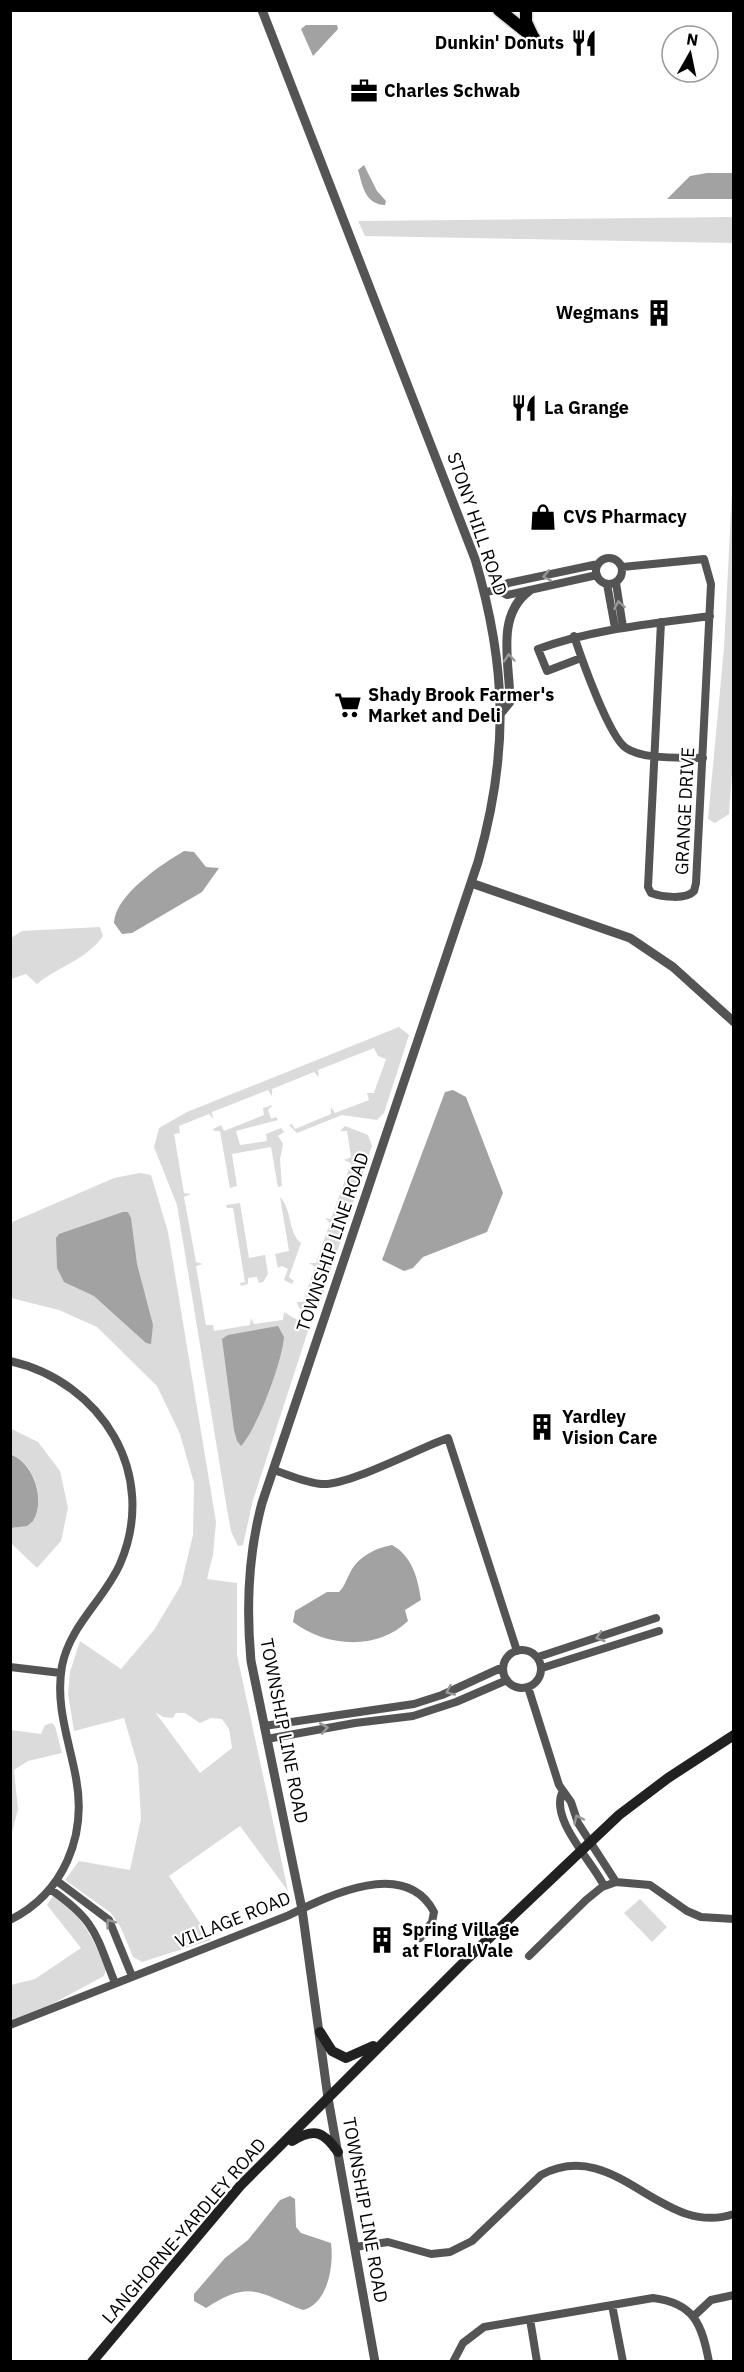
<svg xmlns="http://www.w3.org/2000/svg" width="744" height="2372" viewBox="0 0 744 2372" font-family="'IBM Plex Sans',sans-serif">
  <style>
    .green { fill: #dbdbdb; fill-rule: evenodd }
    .water { fill: #a2a2a2 }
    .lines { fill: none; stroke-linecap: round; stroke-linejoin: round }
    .trunk-casing { stroke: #dbdbdb; stroke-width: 15 }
    .minor { stroke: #545454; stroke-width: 8 }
    .tertiary { stroke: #545454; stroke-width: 9 }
    .secondary { stroke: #212121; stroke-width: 10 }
    .trunk { stroke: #000; stroke-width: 12 }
    .oneway { stroke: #989898 }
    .labels { text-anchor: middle; stroke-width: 4.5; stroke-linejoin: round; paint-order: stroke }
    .poi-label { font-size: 18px; font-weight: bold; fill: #000; stroke: #fff; text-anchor: start }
    .street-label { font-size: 18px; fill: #000; stroke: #fff }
  </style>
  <rect width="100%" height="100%" fill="#fff"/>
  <path class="green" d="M733,217V243L365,236L358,221Z
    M733,472L734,746L729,814L715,823L708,819L724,648Z
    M100,927L103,936C86,960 59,966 37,984L26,974L11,979V938L22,931Z
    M399,1027L409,1035L384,1113L377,1120L342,1115L297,1133L289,1125L292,1124L295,1129L331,1114V1107L335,1113L369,1100L367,1093H374L386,1059L378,1056L374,1048L318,1070L319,1077L314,1072L272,1089V1096L268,1090L212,1112L213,1119L209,1114L179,1126L180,1133L174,1134L184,1193L191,1194L184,1197L196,1262L203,1264L196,1266L206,1325H213L214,1331L250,1325L251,1318L254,1324L283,1320L284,1312L304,1324L308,1331L253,1500L243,1545L238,1546L231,1531L227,1509L177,1205L154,1147L159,1128L187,1112Z
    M273,1105L268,1110L271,1119L276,1117L278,1120L236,1131L240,1145L267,1141L266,1134L281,1128L284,1132L278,1136L283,1144L280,1159L282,1186L278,1187L271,1147L232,1154L237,1186L230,1188L220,1131H214L213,1129L221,1125L224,1131L264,1115L263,1108Z
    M345,1126L368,1135L372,1146L320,1303C314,1312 308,1312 299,1308L297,1302H303L315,1267L309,1263H316L330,1223L325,1218L331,1219L351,1163L344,1160L351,1157L347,1131H340Z
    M140,1173L151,1175L168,1232L216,1522L213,1555L207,1579L237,1583V1655L288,1891L240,1826L169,1876L211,1940L142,1962L133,1957L121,1928L111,1913L65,1880L79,1861L130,1870L141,1819L138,1766L124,1718L74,1731L68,1694L70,1672L80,1641L121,1669L154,1630L181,1585L193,1535L194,1483L180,1434L157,1386L97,1327L59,1310L11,1298L10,1223L114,1178ZM155,1712L163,1717L173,1718L176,1713H185L200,1723L211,1718L222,1719L229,1729L232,1748L200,1773Z
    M280,1197C293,1211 287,1231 301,1243L289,1277L294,1281L292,1284L284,1280L288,1269L282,1266L278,1268L275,1254L289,1251Z
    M240,1203L249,1258L265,1255L268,1274L263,1282L259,1283L257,1277L248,1278V1284L241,1286L240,1283L245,1282L233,1208H227L226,1205Z
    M10,1428L38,1442L60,1471L68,1508L61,1541L37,1568L11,1543V1528C54,1526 41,1466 11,1454Z
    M52,1723L55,1726L62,1753L28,1761L14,1770L18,1809L11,1836V1730L41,1734L45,1725Z
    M53,1896C85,1918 91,1935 106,1969L104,1976L52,2004L11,2020V1985L35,1979L81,1948L47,1905Z
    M640,1899L667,1927L652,1942L624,1913Z"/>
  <path class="water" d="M306,25H337L338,29L313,56L301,29Z
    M364,165L377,191L386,201L385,205C365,204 363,187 358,170Z
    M707,173H733V199H667L690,176Z
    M184,851L194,852L206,867L219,868L202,892L132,933L122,934L114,923C115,895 162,864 184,851Z
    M453,1090L466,1097L503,1193L487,1232L423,1257L413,1268L404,1271L382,1260L445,1092Z
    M123,1212H128L131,1218L137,1264L153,1325L151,1344L146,1343L94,1296L64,1282L57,1268L56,1238L59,1234Z
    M278,1326L284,1337C282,1362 258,1427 241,1446L237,1441L234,1430L222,1339L228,1335Z
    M10,1454C34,1463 46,1500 33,1521L27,1526L11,1528Z
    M392,1545C412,1556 418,1578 421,1600L405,1610L408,1621C377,1651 326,1647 293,1622L295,1611L327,1592H339C345,1586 345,1582 349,1575C356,1558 375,1548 392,1545Z
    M290,2196L295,2199L296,2227L301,2233L331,2243C334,2265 328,2304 303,2310C258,2293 251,2279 206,2308L194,2301V2294L225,2258L248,2240L280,2200Z"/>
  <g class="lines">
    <defs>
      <path id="trunk" d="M499,10L534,38
        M526,10V22L533,37"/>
    </defs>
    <use href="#trunk" class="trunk-casing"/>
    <path class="minor" d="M596 571a13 13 0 1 1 26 0a13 13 0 1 1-26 0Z
      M622,567L704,559L711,584L696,883L694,891C686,900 662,897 651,893L648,887L661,622
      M616,583L623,627
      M607,584L615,628
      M498,590L507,595L597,575
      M485,592L498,590L508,583L598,564
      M574,636C581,657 609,737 626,748C643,760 682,757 703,758
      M581,658L547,671L538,649C594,629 651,624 710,616
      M10,1361C102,1382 159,1474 120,1564C104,1600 70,1625 62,1666C55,1705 69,1740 76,1778C87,1836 64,1893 10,1920
      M274,1470C289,1475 306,1483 322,1484C348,1486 419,1448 448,1438L517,1651
      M503 1669a19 19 0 1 1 38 0a19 19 0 1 1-38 0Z
      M538,1657L656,1618
      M10,1667L61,1673
      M542,1668L659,1631
      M528,1687L559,1785L571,1802L578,1823L616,1882
      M264,1726L414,1704L442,1695L503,1667
      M267,1739L355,1723L413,1716L456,1702L507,1680
      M563,1791C548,1818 593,1862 604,1886
      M57,1881L109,1920L132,1976
      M50,1889C96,1921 95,1933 115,1983
      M529,1956L586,1900L602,1887L616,1882L650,1885L687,1911L701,1917L734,1919
      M10,2025L287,1916C328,1896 405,1857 434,1912L432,1922L420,1938
      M355,2247L388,2242L431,2254L450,2252L472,2241L541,2175C616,2135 661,2239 734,2214
      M612,2305L623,2362
      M694,2316L711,2300L734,2295
      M530,2319L537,2362
      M453,2362L463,2343L484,2327L653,2298C694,2303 702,2324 709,2362"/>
    <path class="tertiary" d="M262,10L475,559C507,667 509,753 478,862L262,1503C248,1555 246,1607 251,1661L302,1909L328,2098L375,2362
      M501,713L510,702C510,665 495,616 529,591
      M471,883L630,938L673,967L734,1022"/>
    <path class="secondary" d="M320,2032L332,2051L346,2058L373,2046
      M292,2141C315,2127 324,2132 338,2152
      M92,2362L240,2186L467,1959L619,1815L668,1778L734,1735"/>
    <use href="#trunk" class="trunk"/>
  </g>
  <defs><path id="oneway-chevron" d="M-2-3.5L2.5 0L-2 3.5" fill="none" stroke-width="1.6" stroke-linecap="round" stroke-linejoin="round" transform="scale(1.5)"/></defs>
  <g class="oneway">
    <use href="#oneway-chevron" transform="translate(547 576) rotate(168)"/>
    <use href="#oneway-chevron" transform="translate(619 605) rotate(-99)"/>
    <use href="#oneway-chevron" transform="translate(509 658) rotate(-95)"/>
    <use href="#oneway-chevron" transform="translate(600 1637) rotate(162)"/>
    <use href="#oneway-chevron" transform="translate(450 1691) rotate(156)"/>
    <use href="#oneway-chevron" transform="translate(324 1728) rotate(-10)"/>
    <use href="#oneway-chevron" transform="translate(578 1819) rotate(-115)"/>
    <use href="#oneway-chevron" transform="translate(110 1923) rotate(-126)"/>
  </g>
  <defs>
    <symbol id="restaurant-bare" viewBox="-9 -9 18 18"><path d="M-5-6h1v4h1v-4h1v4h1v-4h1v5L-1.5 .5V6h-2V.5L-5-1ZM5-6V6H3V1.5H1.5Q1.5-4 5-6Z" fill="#000" stroke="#fff" stroke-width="2.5" paint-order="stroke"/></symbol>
    <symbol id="office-bare" viewBox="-9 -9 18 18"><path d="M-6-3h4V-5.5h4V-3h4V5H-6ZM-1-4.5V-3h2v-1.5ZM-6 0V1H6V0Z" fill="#000" stroke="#fff" stroke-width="2.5" paint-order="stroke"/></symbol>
    <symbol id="building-bare" viewBox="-9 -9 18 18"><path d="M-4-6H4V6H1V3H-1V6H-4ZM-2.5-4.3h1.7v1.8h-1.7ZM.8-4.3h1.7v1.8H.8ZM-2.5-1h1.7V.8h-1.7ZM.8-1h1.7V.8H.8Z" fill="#000" stroke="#fff" stroke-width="2.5" paint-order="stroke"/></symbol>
    <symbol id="shop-bare" viewBox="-9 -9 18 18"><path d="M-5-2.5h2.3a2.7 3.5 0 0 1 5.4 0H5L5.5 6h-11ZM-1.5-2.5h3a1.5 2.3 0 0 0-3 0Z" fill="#000" stroke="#fff" stroke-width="2.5" paint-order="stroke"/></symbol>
    <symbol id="supermarket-bare" viewBox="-9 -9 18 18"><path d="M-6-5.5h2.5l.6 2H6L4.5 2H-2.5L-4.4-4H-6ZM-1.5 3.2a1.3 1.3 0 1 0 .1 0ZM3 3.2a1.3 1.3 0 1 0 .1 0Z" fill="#000" stroke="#fff" stroke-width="2.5" paint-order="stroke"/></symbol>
  </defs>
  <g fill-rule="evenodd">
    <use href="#restaurant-bare" x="565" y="24" width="38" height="38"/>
    <use href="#office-bare" x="345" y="72" width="38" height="38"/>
    <use href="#building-bare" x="640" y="294" width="38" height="38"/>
    <use href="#restaurant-bare" x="505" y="389" width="38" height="38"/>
    <use href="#shop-bare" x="524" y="498" width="38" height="38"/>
    <use href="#supermarket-bare" x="329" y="686" width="38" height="38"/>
    <use href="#building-bare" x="523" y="1408" width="38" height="38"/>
    <use href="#building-bare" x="363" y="1921" width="38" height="38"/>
  </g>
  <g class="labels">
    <g class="poi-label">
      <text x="564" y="49" text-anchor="end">Dunkin' Donuts</text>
      <text x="384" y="97">Charles Schwab</text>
      <text x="639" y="319" text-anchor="end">Wegmans</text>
      <text x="544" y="414">La Grange</text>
      <text x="563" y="523">CVS Pharmacy</text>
      <text x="368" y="701">Shady Brook Farmer's<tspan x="368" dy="21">Market and Deli</tspan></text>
      <text x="562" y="1423">Yardley<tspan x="562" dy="21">Vision Care</tspan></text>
      <text x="402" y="1936">Spring Village<tspan x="402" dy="21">at Floral Vale</tspan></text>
    </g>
    <g class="street-label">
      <text transform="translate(477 524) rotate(71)" y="6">STONY HILL ROAD</text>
      <text transform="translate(685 811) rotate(-87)" y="6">GRANGE DRIVE</text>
      <text transform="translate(333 1242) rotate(-71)" y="6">TOWNSHIP LINE ROAD</text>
      <text transform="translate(284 1731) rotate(79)" y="6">TOWNSHIP LINE ROAD</text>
      <text transform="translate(233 1920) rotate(-22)" y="6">VILLAGE ROAD</text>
      <text transform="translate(365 2210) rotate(80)" y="6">TOWNSHIP LINE ROAD</text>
      <text transform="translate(184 2231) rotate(-49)" y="6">LANGHORNE-YARDLEY ROAD</text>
    </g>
  </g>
  <rect width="744" height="2372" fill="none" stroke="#000000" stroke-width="24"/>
  <g transform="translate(690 54) rotate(9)"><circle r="28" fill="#ffffff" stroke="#999999" stroke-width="1.5"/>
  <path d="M0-4.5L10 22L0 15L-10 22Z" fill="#000000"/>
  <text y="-9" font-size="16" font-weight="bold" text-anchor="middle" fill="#000000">N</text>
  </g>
</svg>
